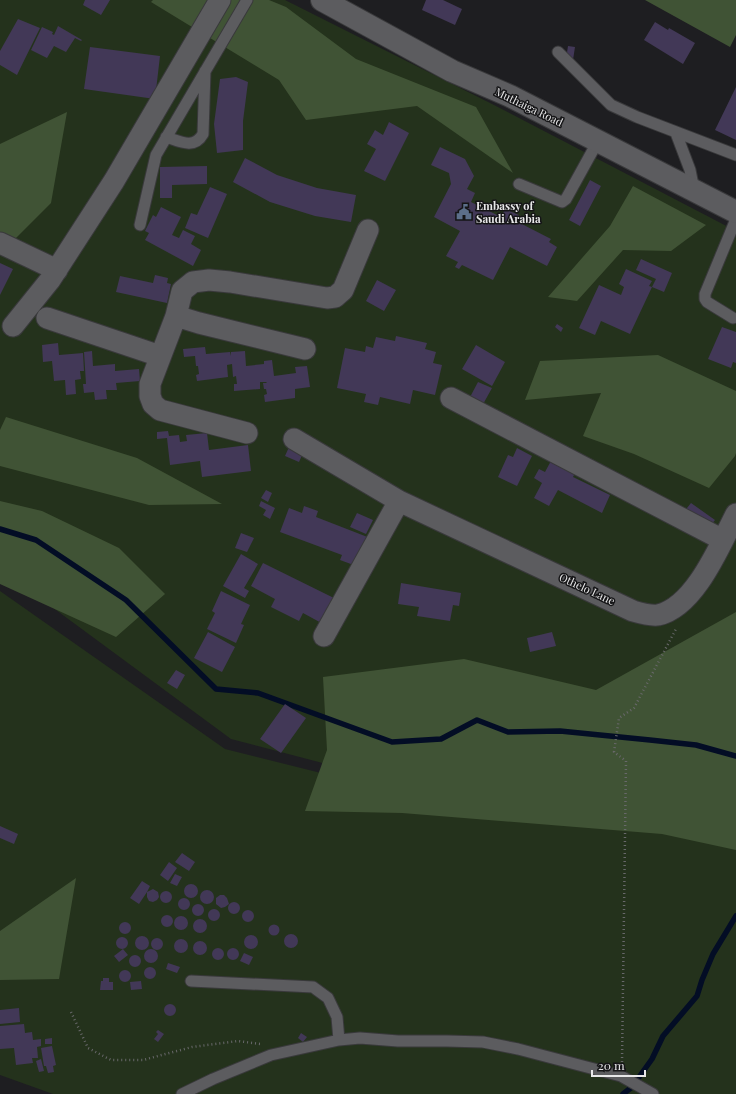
<svg xmlns="http://www.w3.org/2000/svg" width="736" height="1094" viewBox="0 0 736 1094" font-family="'Playfair Display',serif">
  <style>
    .green { fill: #24321c }
    .forest { fill: #405335 }
    .lines { fill: none; stroke-linecap: round; stroke-linejoin: round }
    .stream { stroke: #030d25; stroke-width: 5.5 }
    .building { fill: #423857 }
    .lane-casing { stroke: #39393b; stroke-width: 13 }
    .street-casing { stroke: #39393b; stroke-width: 23 }
    .secondary-casing { stroke: #39393b; stroke-width: 24 }
    .path { stroke: #68686a; stroke-width: 2.5; stroke-dasharray: 1 3; stroke-linecap: butt }
    .lane { stroke: #5c5c5f; stroke-width: 11 }
    .street { stroke: #5c5c5f; stroke-width: 21 }
    .secondary { stroke: #5c5c5f; stroke-width: 22 }
    .labels { text-anchor: middle; stroke-width: 3; stroke-linejoin: round; paint-order: stroke }
    .street-label { font-size: 11px; fill: #e8e8e9; stroke: #151517 }
    .poi-label { font-size: 11px; font-weight: bold; fill: #e8e8e9; stroke: #151517; text-anchor: start }
  </style>
  <rect width="100%" height="100%" fill="#1e1e21"/>
  <path class="green" d="M0,0H285L494,105L736,231V791L334,766L231,739L14,579H0Z
    M0,591L225,749L333,776L736,802V1094H53L0,1075Z"/>
  <path class="forest" d="M153,0H269L286,7L356,59L476,107L513,173L417,106L306,120L279,80L151,2Z
    M645,0H736V35L730,47Z
    M67,112L51,203L10,244L0,241V144Z
    M633,186L706,225L671,251L623,250L577,301L548,297L610,226Z
    M658,355L736,391V453L735,456L709,488L634,454L583,436L601,393L525,400L540,361Z
    M6,417L137,458L222,504L149,505L0,466V430Z
    M0,501L42,511L119,548L165,594L116,637L0,584Z
    M736,612V850L662,834L402,813L305,811L327,750L323,677L464,659L596,690Z
    M76,878L59,979L0,980V931Z"/>
  <g class="lines">
    <path class="stream" d="M0,529L36,540L126,600L216,689L258,693L392,742L441,739L477,720L508,732L560,731L650,740L696,745L736,756
      M623,1094L632,1087L652,1059L663,1036L697,996L702,980L713,954L736,916"/>
  </g>
  <path class="building" d="M85,0H110L101,15L83,5Z
    M426,0H443L462,9L455,25L422,10Z
    M18,19L40,28L17,75L0,65V51Z
    M655,22L668,30L669,28L695,43L683,64L644,40Z
    M58,26L82,40L81,41L75,38L66,52L54,46L47,58L31,50L42,27L53,32L52,34L54,35Z
    M568,46L575,47L573,60L566,59Z
    M90,47L160,56L155,99L84,89Z
    M236,77L248,82L243,121V150L217,153L214,124L220,79Z
    M736,87V140L715,130Z
    M389,122L409,133L385,181L364,171L376,149L367,144L375,130L383,135Z
    M440,147L465,159L474,176L467,189L475,193L471,202L501,217L505,209L519,215L516,221L551,239L549,242L557,247L547,266L510,247L493,280L462,265L459,269L455,267L458,262L446,256L460,231L434,217L451,184L449,173L431,165Z
    M245,158L277,175L317,188L356,195L351,222L315,216L270,202L233,182Z
    M207,166V184L172,185V198H160V167Z
    M590,180L601,186L580,226L569,220Z
    M210,187L227,194L208,238L185,228L191,213L197,215Z
    M161,207L181,217L172,235L179,238L183,230L195,236L191,244L201,250L193,266L145,240L149,233L145,231L153,215L156,217Z
    M641,259L672,273L664,292L652,287L656,279L636,270Z
    M0,263L13,269L0,295Z
    M626,269L652,281L649,286L652,287L630,334L601,321L595,335L579,328L599,285L621,295L624,287L619,284Z
    M155,275L168,278L167,283L171,284L167,303L116,292L120,276L153,283Z
    M377,280L396,290L384,311L366,301Z
    M557,324L563,328L561,332L555,327Z
    M722,327L736,332V363L733,362L731,368L708,359Z
    M396,336L427,343L425,349L436,352L433,363L442,365L435,395L413,390L410,404L380,397L378,405L364,402L366,394L337,388L345,348L365,352L366,346L373,348L376,337L395,341Z
    M58,343L59,355L83,353L84,371H80L81,379L75,380L76,394L66,395L65,380L54,381L52,361L43,362L42,345Z
    M476,345L505,362L492,386L462,369Z
    M205,347L206,354L230,352L231,356V352L245,351L246,366L264,364V361L272,360L274,376L296,373L295,367L307,366L310,387L295,389V398L265,402L264,395L267,394L266,389H264L263,383H267L266,382H260V389L234,391V384H237L236,376L233,377L232,364L227,365L228,377L197,381L196,375L199,374L198,366H196L195,356L184,357L183,349Z
    M92,351L93,366L115,364V371L139,369L140,381L116,383L117,390H106L107,399L95,400L94,392L84,393L83,384H86L84,352Z
    M478,382L492,388L482,406L469,399Z
    M168,431L169,436L179,435L180,442L187,441L186,435L207,433L209,450L248,445L251,471L202,477L200,461L170,465L167,438L157,439V432Z
    M289,447L303,453L299,462L285,456Z
    M517,448L532,456L517,486L498,477L508,455L513,457Z
    M552,459L576,471L573,477L610,495L602,513L558,490L549,506L534,498L542,483L534,478L539,469L545,472Z
    M266,490L272,493L268,502L261,498Z
    M261,501L275,508L270,519L263,515L266,510L259,506Z
    M691,503L715,520L707,530L683,513Z
    M304,506L318,511L316,517L370,538L359,567L340,560L342,555L280,532L289,508L302,513Z
    M357,513L373,520L366,534L350,527Z
    M241,533L254,538L247,552L235,548Z
    M241,554L258,564L244,588L249,591L245,598L223,586Z
    M263,563L338,600L325,625L303,613L299,621L271,607L275,599L251,586Z
    M401,583L461,593L459,606L453,605L450,621L417,616L419,607L398,604Z
    M221,591L250,605L241,624L244,625L236,643L207,629L215,613L212,611Z
    M208,632L235,647L222,672L194,658Z
    M552,632L556,646L530,652L527,638Z
    M176,670L185,675L177,689L167,683Z
    M285,704L306,718L281,753L260,739Z
    M0,826L18,834L14,844L0,838Z
    M182,853L195,862L189,871L175,862Z
    M169,862L177,868L168,881L160,875Z
    M175,874L182,877L177,886L170,883Z
    M142,881L150,886L147,892L153,889L158,892L159,897L157,900L153,902L149,901L147,897V892L139,904L130,898Z
    M184 891a7 7 0 1 1 14 0a7 7 0 1 1-14 0Z
    M200 897a7 7 0 1 1 14 0a7 7 0 1 1-14 0Z
    M160 897a6 6 0 1 1 12 0a6 6 0 1 1-12 0Z
    M220,895H224L227,898L229,904L225,907L221,908L216,904V898Z
    M178 904a6 6 0 1 1 12 0a6 6 0 1 1-12 0Z
    M228 908a6 6 0 1 1 12 0a6 6 0 1 1-12 0Z
    M192 910a6 6 0 1 1 12 0a6 6 0 1 1-12 0Z
    M208 915a6 6 0 1 1 12 0a6 6 0 1 1-12 0Z
    M242 916a6 6 0 1 1 12 0a6 6 0 1 1-12 0Z
    M161 921a6 6 0 1 1 12 0a6 6 0 1 1-12 0Z
    M174 923a7 7 0 1 1 14 0a7 7 0 1 1-14 0Z
    M193 926a7 7 0 1 1 14 0a7 7 0 1 1-14 0Z
    M119 928a6 6 0 1 1 12 0a6 6 0 1 1-12 0Z
    M268.5 930a5.5 5.5 0 1 1 11 0a5.5 5.5 0 1 1-11 0Z
    M284 941a7 7 0 1 1 14 0a7 7 0 1 1-14 0Z
    M244 942a7 7 0 1 1 14 0a7 7 0 1 1-14 0Z
    M135 943a7 7 0 1 1 14 0a7 7 0 1 1-14 0Z
    M116 943a6 6 0 1 1 12 0a6 6 0 1 1-12 0Z
    M151 944a6 6 0 1 1 12 0a6 6 0 1 1-12 0Z
    M174 946a7 7 0 1 1 14 0a7 7 0 1 1-14 0Z
    M193 948a7 7 0 1 1 14 0a7 7 0 1 1-14 0Z
    M227 954a6 6 0 1 1 12 0a6 6 0 1 1-12 0Z
    M212 954a6 6 0 1 1 12 0a6 6 0 1 1-12 0Z
    M123,949L128,955L119,962L114,956Z
    M144 956a7 7 0 1 1 14 0a7 7 0 1 1-14 0Z
    M244,953L253,957L249,965L240,961Z
    M129 961a6 6 0 1 1 12 0a6 6 0 1 1-12 0Z
    M168,963L180,967L177,973L166,969Z
    M144 973a6 6 0 1 1 12 0a6 6 0 1 1-12 0Z
    M119 976a6 6 0 1 1 12 0a6 6 0 1 1-12 0Z
    M103,978H109V982H113V990H100L101,981H103Z
    M141,981L142,989L131,990L130,982Z
    M164 1010a6 6 0 1 1 12 0a6 6 0 1 1-12 0Z
    M19,1008L20,1022L0,1024V1010Z
    M24,1024L25,1033L32,1032L33,1040L41,1039V1046L37,1047L38,1058H32L33,1063L16,1065L14,1048L0,1049V1026Z
    M158,1030L164,1034L158,1042L154,1039L158,1034L156,1032Z
    M301,1033L307,1037L303,1042L298,1038Z
    M52,1038V1044H45V1039Z
    M52,1046L56,1065L53,1066L54,1072L48,1073L46,1066H44L41,1048Z
    M41,1059L44,1071L39,1072L36,1061Z"/>
  <g class="lines">
    <defs>
      <path id="lane" d="M558,52L611,105L637,117L736,155
        M676,133L690,170L694,190
        M166,137C179,141 194,150 203,134L205,71
        M519,184L562,202L566,199L598,141
        M140,225L156,155L247,0
        M733,318L707,302L705,299V294L736,219
        M191,981L313,987L328,998L337,1017L339,1040
        M182,1094L213,1079L271,1055L339,1040L360,1038L398,1041H447L483,1042L518,1049L621,1076L653,1094"/>
      <path id="street" d="M0,243L57,270
        M176,316L150,384V396L153,404L160,410L247,433
        M47,318L160,356
        M13,326L50,280L114,181L220,0
        M305,349L199,323L176,316L182,291L193,282L209,280L230,282L327,298L335,297L343,290L368,230
        M451,398L723,540
        M294,439L399,501L633,611C640,613 652,616 658,615C695,607 720,545 736,514
        M324,636L399,501"/>
      <path id="secondary" d="M322,0L452,71L510,96L736,212"/>
    </defs>
    <use href="#lane" class="lane-casing"/>
    <use href="#street" class="street-casing"/>
    <use href="#secondary" class="secondary-casing"/>
    <path class="path" d="M71,1012L88,1048L111,1060H143L192,1047L238,1041L260,1044
      M622,1062L626,761L614,752L619,718L634,708L676,629"/>
    <use href="#lane" class="lane"/>
    <use href="#street" class="street"/>
    <use href="#secondary" class="secondary"/>
  </g>
  <defs>
    <symbol id="civic-bare" viewBox="-9 -9 18 18"><path d="M-.6-6.5H3V-4.5H.6V-3L4-1V1h2V6H-6V1h2V-1L-.6-3ZM-1.2 2.5V6h2.4V2.5Z" fill="#5c6f8a" stroke="#151517" stroke-width="2.5" paint-order="stroke"/></symbol>
  </defs>
  <g fill-rule="evenodd">
    <use href="#civic-bare" x="453" y="201" width="22" height="22"/>
  </g>
  <g class="labels">
    <g class="street-label">
      <text transform="translate(529 107) rotate(26)" y="4">Muthaiga Road</text>
      <text transform="translate(587 589) rotate(25)" y="4">Othelo Lane</text>
    </g>
    <g class="poi-label">
      <text x="476" y="210">Embassy of<tspan x="476" dy="13">Saudi Arabia</tspan></text>
    </g>
  </g>
  <path d="M592 1070v6h53v-6" fill="none" stroke="#e8e8e9" stroke-width="2"/>
  <text x="598" y="1070" font-size="12" fill="#e8e8e9" stroke="#151517" stroke-width="3" paint-order="stroke">20 m</text>
</svg>
